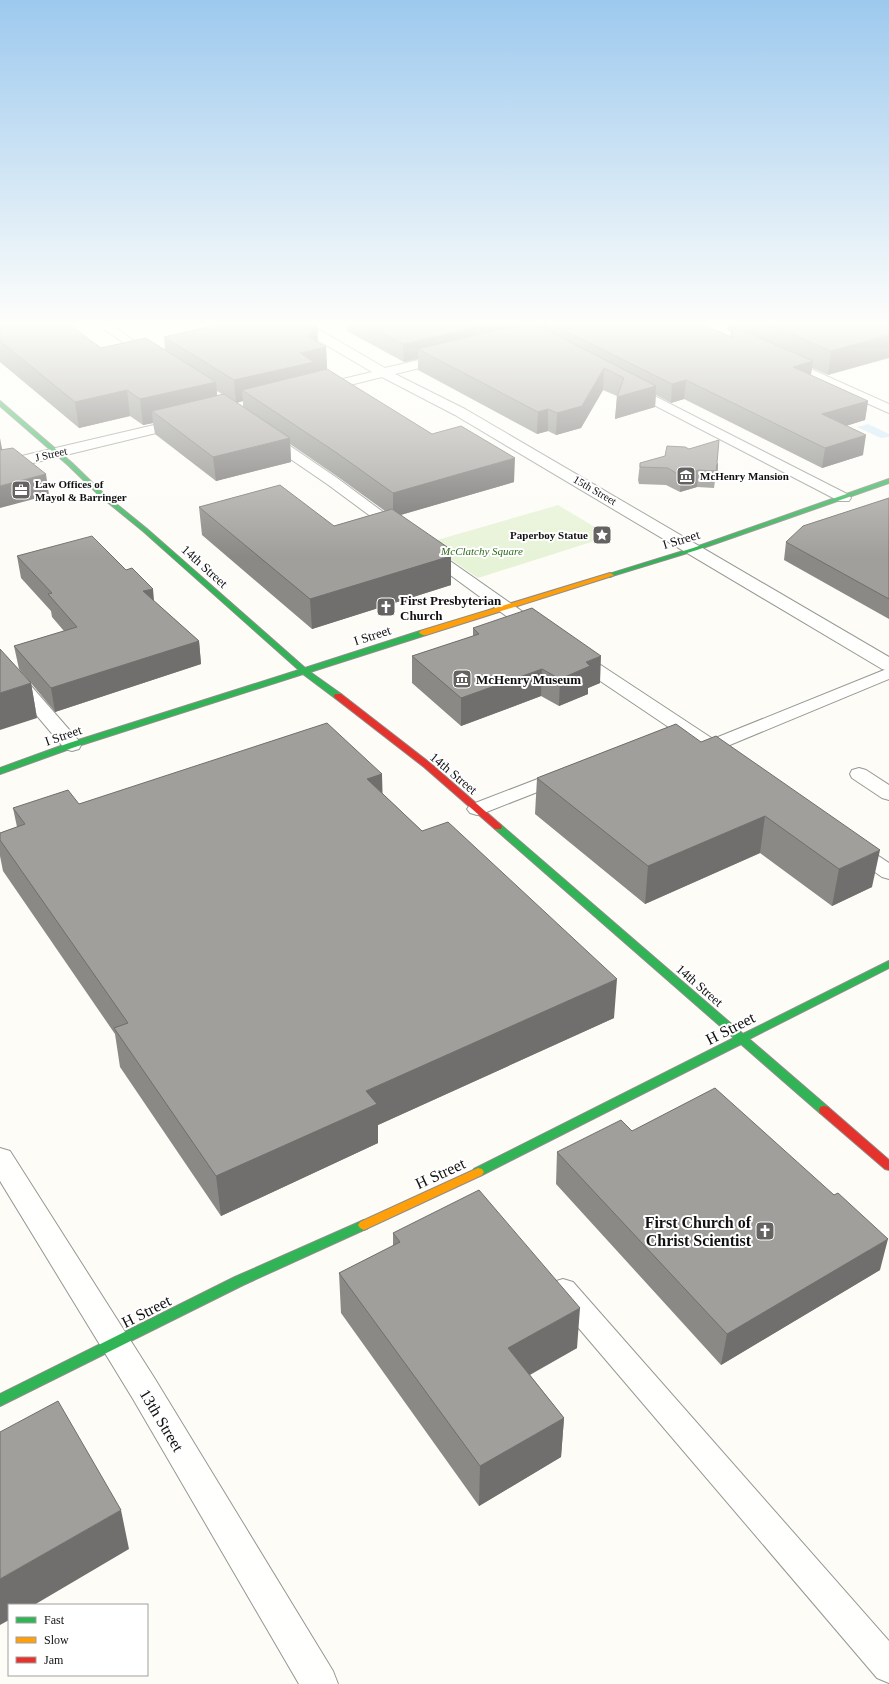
<svg xmlns="http://www.w3.org/2000/svg" width="889" height="1684" viewBox="0 0 889 1684" font-family="Georgia,serif">
  <style>
    .green { fill: #e7f3d7 }
    .water { fill: #cde8f7 }
    .lines { fill: none; stroke-linecap: round; stroke-linejoin: round }
    .lane-casing { stroke: #979795; stroke-width: 2 }
    .street-casing { stroke: #979795; stroke-width: 2 }
    .fast-casing { stroke: #8e8d8b; stroke-width: 2 }
    .slow-casing { stroke: #8e8d8b; stroke-width: 2 }
    .jam-casing { stroke: #8e8d8b; stroke-width: 2 }
    .lane { fill: #fffffe; fill-rule: evenodd }
    .street { fill: #fffffe; fill-rule: evenodd }
    .fast { fill: #30b455; fill-rule: evenodd }
    .slow { fill: #ff9f0a; fill-rule: evenodd }
    .jam { fill: #e5322d; fill-rule: evenodd }
    .wall { fill: #8a8986; fill-rule: evenodd }
    .shaded-wall { fill: #716f6d }
    .building { fill: #a19f9c; stroke: #716f6d }
    .labels { text-anchor: middle; stroke-width: 4; stroke-linejoin: round; paint-order: stroke }
    .far-street-label { font-size: 11px; fill: #111; stroke: #fff }
    .far-poi-label { font-size: 11px; font-weight: bold; fill: #111; stroke: #fff; text-anchor: start }
    .far-park-label { font-size: 11px; font-style: italic; fill: #2f6b1f; stroke: #fff }
    .street-label { font-size: 13px; fill: #111; stroke: #fff }
    .poi-label { font-size: 13px; font-weight: bold; fill: #111; stroke: #fff; text-anchor: start }
    .near-street-label { font-size: 16px; fill: #111; stroke: #fff }
    .near-poi-label { font-size: 16px; font-weight: bold; fill: #111; stroke: #fff; text-anchor: end }
  </style>
  <rect width="100%" height="100%" fill="#fdfcf7"/>
  <path class="green" d="M558,505L610,536L478,578L427,543Z"/>
  <path class="water" d="M868,424L889,434V437L881,438L857,427Z"/>
  <g class="lines">
    <defs>
      <path id="lane" d="M94,322H107L158,357L152,361L148,360Z
        M631,384L849,495L851,498L849,501H839L627,391L625,388Z
        M269,434L274,435L337,478L402,526L404,529L402,532H392L327,484L264,441L262,438L264,435Z
        M428,547L433,549L543,626L545,630L543,634L537,635L531,634L423,555L420,552L423,549Z
        M578,653L584,654L713,739L889,668V679L725,747L735,757L733,761L726,763L719,761L572,662L569,658L572,654Z
        M0,656L6,657L79,741L81,745L79,749L72,751L65,749L0,672Z
        M859,768L866,770L889,785V800L882,798L852,778L850,774L852,770Z
        M561,770L568,772L570,776L568,780L484,813L477,815L470,813L467,809L470,805Z
        M855,843L862,845L889,863V879L882,877L848,853L845,849L848,845Z
        M563,1279L573,1282L889,1641V1683L877,1678L553,1298L549,1290L553,1282Z"/>
      <path id="street" d="M291,322H306L385,368L448,353L453,354L455,357L453,360L395,374L465,409L889,657V671L882,669L455,415L382,377L318,393L313,392L311,389L313,386L372,372L292,325Z
        M784,357L889,404V413L779,364L777,361L779,358Z
        M184,418L189,419L191,422L189,425L0,471V461Z
        M0,1148L10,1151L155,1379L333,1671L338,1684H299L133,1399L0,1181Z"/>
      <path id="fast" d="M0,401L72,463L104,494L147,529L305,668L420,631H423L427,633L426,635L310,672L341,694L342,696L341,698H335L303,674L75,747L0,774V768L69,743L299,670L143,531L100,496L68,465L0,406Z
        M889,479V483L697,550L612,576L610,577L606,575L693,548Z
        M498,824L501,825L743,1034L889,961V968L749,1039L828,1107L829,1110L828,1113L824,1114L820,1113L741,1044L482,1175L478,1176L474,1175L472,1172L474,1169L734,1038L495,829L494,827Z
        M364,1220L368,1222L370,1225L368,1228L243,1285L0,1406V1394L235,1277Z"/>
      <path id="slow" d="M610,573L614,575L612,576L426,635H423L419,633L420,631Z
        M478,1168L482,1169L484,1172L482,1175L368,1228L364,1230L360,1228L358,1225L360,1222Z"/>
      <path id="jam" d="M335,694H341L430,763L501,825L502,827L501,829H495L424,767L335,698L334,696Z
        M824,1106L828,1107L889,1160V1170L885,1169L820,1113L819,1110L820,1107Z"/>
    </defs>
    <use href="#lane" class="lane-casing"/>
    <use href="#street" class="street-casing"/>
    <use href="#fast" class="fast-casing"/>
    <use href="#slow" class="slow-casing"/>
    <use href="#jam" class="jam-casing"/>
    <use href="#lane" class="lane"/>
    <use href="#street" class="street"/>
    <use href="#fast" class="fast"/>
    <use href="#slow" class="slow"/>
    <use href="#jam" class="jam"/>
  </g>
  <path class="wall" d="M0,322L101,348L165,350L164,337L231,322H317L318,343L326,347L327,369L432,434L514,482L401,515L450,555L451,585L312,629L202,535L199,507L334,526L385,511L338,477L290,444L291,462L216,481L155,434L153,423L143,425L130,416L79,428L0,362ZM217,391L222,394L217,396ZM243,401V407L237,403Z
    M347,322H697L730,336L731,332L728,330L726,322H889L828,375L812,368L811,375L868,401L865,420L846,426L863,455L822,468L684,399L671,403L656,395L655,407L615,419L617,396L603,390L581,428L556,435L548,431L537,434L418,370V359L404,362L347,331Z
    M640,463L718,464L717,480L715,481L714,488L697,487L680,492L666,485L639,484L638,480Z
    M889,498V619L784,560L786,542Z
    M17,556L154,601L199,641L201,664L55,712L31,683L37,718L29,681L19,669L14,646L64,631L52,617L51,611L21,578Z
    M473,628L600,683L588,688V694L559,706L541,696L461,726L412,683V656L473,636Z
    M676,724L872,887L832,906L760,853L645,904L535,814L537,778Z
    M382,774V793L422,831L614,1018L378,1125V1143L221,1216L120,1067L115,1034L3,871L0,856V833L17,827L13,808L79,804Z
    M632,1131L834,1195L880,1270L721,1365L556,1184L557,1152Z
    M393,1233L577,1348L530,1375L564,1418L561,1457L479,1506L341,1313L339,1273L393,1246Z"/>
  <path class="shaded-wall" d="M317,322L318,342L313,350L326,347L327,369L242,390L243,401L236,403L234,380L300,353L308,337Z
    M500,322H516V335L418,349V359L404,362L403,344Z
    M532,322H546V328L531,332Z
    M889,335V358L828,375L831,351Z
    M813,361L810,380L793,367Z
    M604,368L603,390L581,428L556,435L557,413Z
    M686,380L684,399L671,403L672,384Z
    M216,382L218,407L152,411L153,423L143,425L140,399Z
    M656,386L655,407L615,419L617,397Z
    M127,390L130,416L79,428L75,402Z
    M868,401L865,420L819,434L822,414Z
    M548,409V431L537,434L538,412Z
    M866,435L863,455L822,468L825,448Z
    M0,438L4,459L0,460Z
    M290,438L291,462L216,481L213,457Z
    M515,458L514,482L393,517V493Z
    M717,464H718L717,480L715,481Z
    M698,470L697,487L680,492L681,476Z
    M46,474L49,495L0,508V486Z
    M450,549V556H451V585L312,629L310,599L443,551Z
    M153,589L155,612L143,591Z
    M199,641L201,664L55,712L51,688Z
    M601,656L600,683L588,688V694L559,706L560,679L586,662Z
    M542,669L541,696L461,726V698Z
    M31,683L37,718L0,730V693Z
    M382,774L383,810L367,779Z
    M765,816L760,853L645,904L648,866Z
    M880,850L872,887L832,906L839,869Z
    M617,979L614,1018L378,1125V1143L221,1216L216,1176L366,1091Z
    M888,1239L880,1270L721,1365L727,1334Z
    M580,1308L577,1348L506,1388L508,1348Z
    M564,1418L561,1457L479,1506L480,1466Z
    M121,1510L129,1549L34,1605H9V1620L0,1625V1579Z"/>
  <path class="building" d="M0,322H66L101,348L146,338L216,382L140,399L127,390L75,402L0,341Z
    M231,322H317L308,337L326,347L300,353L314,362L234,380L164,337Z
    M362,322H500L403,344Z
    M531,322L656,386L617,397L624,378L604,368L582,406L557,413L548,409L538,412L418,349Z
    M547,322H697L733,338L732,326L813,361L793,367L868,401L822,414L866,435L825,448L686,380L672,384Z
    M764,322H889V335L831,351Z
    M327,369L432,434L461,426L515,458L393,493L337,453L242,390Z
    M224,394L290,438L213,457L152,411Z
    M719,440L717,463L718,464H717L716,471L698,470L681,476L668,468L640,467V463L665,456L667,446L685,447L689,449Z
    M13,448L46,474L0,486V450Z
    M280,485L334,526L392,509L450,549L443,551L451,556L310,599L199,507Z
    M889,498V599L786,542L803,526Z
    M92,536L126,570L132,568L153,589L143,591L199,641L51,688L14,646L77,627L48,594L52,593L17,556Z
    M532,608L601,656L586,662L590,666L560,679L542,669L461,698L412,656L479,634L473,628Z
    M0,649L31,683L0,693Z
    M327,723L382,774L367,779L422,831L448,822L617,979L366,1091L377,1104L216,1176L114,1028L128,1023L0,840V833L25,824L13,808L68,790L79,804Z
    M676,724L701,742L716,736L880,850L839,869L765,816L648,866L537,778Z
    M715,1088L834,1195L838,1193L888,1239L727,1334L557,1152L621,1120L632,1131Z
    M479,1190L580,1308L508,1348L564,1418L480,1466L339,1273L400,1242L393,1233Z
    M58,1401L121,1510L0,1579V1432Z"/>
  <linearGradient id="sky" x2="0" y2="1"><stop stop-color="#9dc9ee"/><stop offset="0.58" stop-color="#fefefb"/><stop offset="1" stop-color="#fefefb" stop-opacity="0"/></linearGradient>
  <rect width="889" height="557" fill="url(#sky)"/>
  <defs>
    <symbol id="museum-square" viewBox="-11 -11 22 22"><rect x="-9" y="-9" width="18" height="18" rx="4" fill="#646362" stroke="#fff"/><path d="M0-6L6-3V-2H-6V-3ZM-5-1h2V3h-2ZM-1-1h2V3h-2ZM3-1h2V3H3ZM-6 4H6V6H-6Z" fill="#fff"/></symbol>
    <symbol id="office-square" viewBox="-11 -11 22 22"><rect x="-9" y="-9" width="18" height="18" rx="4" fill="#646362" stroke="#fff"/><path d="M-6-3h4V-5.5h4V-3h4V5H-6ZM-1-4.5V-3h2v-1.5ZM-6 0V1H6V0Z" fill="#fff"/></symbol>
    <symbol id="sight-square" viewBox="-11 -11 22 22"><rect x="-9" y="-9" width="18" height="18" rx="4" fill="#646362" stroke="#fff"/><path d="M0-6L1.8-2.2L6-1.7L2.9 1.2L3.7 5.4L0 3.3L-3.7 5.4L-2.9 1.2L-6-1.7L-1.8-2.2Z" fill="#fff"/></symbol>
    <symbol id="church-square" viewBox="-11 -11 22 22"><rect x="-9" y="-9" width="18" height="18" rx="4" fill="#646362" stroke="#fff"/><path d="M-1.2-6h2.4v3.5h3.3v2.4h-3.3V6h-2.4V-.1h-3.3v-2.4h3.3Z" fill="#fff"/></symbol>
  </defs>
  <g fill-rule="evenodd">
    <use href="#museum-square" x="675" y="465" width="22" height="22"/>
    <use href="#office-square" x="10" y="479" width="22" height="22"/>
    <use href="#sight-square" x="591" y="524" width="22" height="22"/>
    <use href="#church-square" x="375" y="596" width="22" height="22"/>
    <use href="#museum-square" x="451" y="668" width="22" height="22"/>
    <use href="#church-square" x="754" y="1220" width="22" height="22"/>
  </g>
  <g class="labels">
    <g class="far-street-label">
      <text transform="translate(51 454) rotate(-13)" y="4">J Street</text>
      <text transform="translate(595 490) rotate(30)" y="4">15th Street</text>
    </g>
    <g class="far-poi-label">
      <text x="700" y="480">McHenry Mansion</text>
      <text x="35" y="488">Law Offices of<tspan x="35" dy="13">Mayol &amp; Barringer</tspan></text>
      <text x="588" y="539" text-anchor="end">Paperboy Statue</text>
    </g>
    <g class="far-park-label">
      <text x="482" y="555">McClatchy Square</text>
    </g>
    <g class="street-label">
      <text transform="translate(681 539) rotate(-17)" y="5">I Street</text>
      <text transform="translate(205 566) rotate(42)" y="5">14th Street</text>
      <text transform="translate(372 635) rotate(-18)" y="5">I Street</text>
      <text transform="translate(63 735) rotate(-19)" y="5">I Street</text>
      <text transform="translate(454 773) rotate(40)" y="5">14th Street</text>
      <text transform="translate(700 985) rotate(41)" y="5">14th Street</text>
    </g>
    <g class="poi-label">
      <text x="400" y="605">First Presbyterian<tspan x="400" dy="15">Church</tspan></text>
      <text x="476" y="684">McHenry Museum</text>
    </g>
    <g class="near-street-label">
      <text transform="translate(730 1028) rotate(-27)" y="6">H Street</text>
      <text transform="translate(440 1173) rotate(-25)" y="6">H Street</text>
      <text transform="translate(146 1311) rotate(-27)" y="6">H Street</text>
      <text transform="translate(162 1420) rotate(59)" y="6">13th Street</text>
    </g>
    <g class="near-poi-label">
      <text x="751" y="1228">First Church of<tspan x="751" dy="18">Christ Scientist</tspan></text>
    </g>
  </g>
  <rect x="8" y="1604" width="140" height="72" fill="#ffffff" stroke="#a0a0a0"/>
  <rect x="16" y="1617" width="20" height="6" fill="#30b455" stroke="#a0a0a0"/>
  <text x="44" y="1624" font-size="12" fill="#111111">Fast</text>
  <rect x="16" y="1637" width="20" height="6" fill="#ff9f0a" stroke="#a0a0a0"/>
  <text x="44" y="1644" font-size="12" fill="#111111">Slow</text>
  <rect x="16" y="1657" width="20" height="6" fill="#e5322d" stroke="#a0a0a0"/>
  <text x="44" y="1664" font-size="12" fill="#111111">Jam</text>
</svg>
